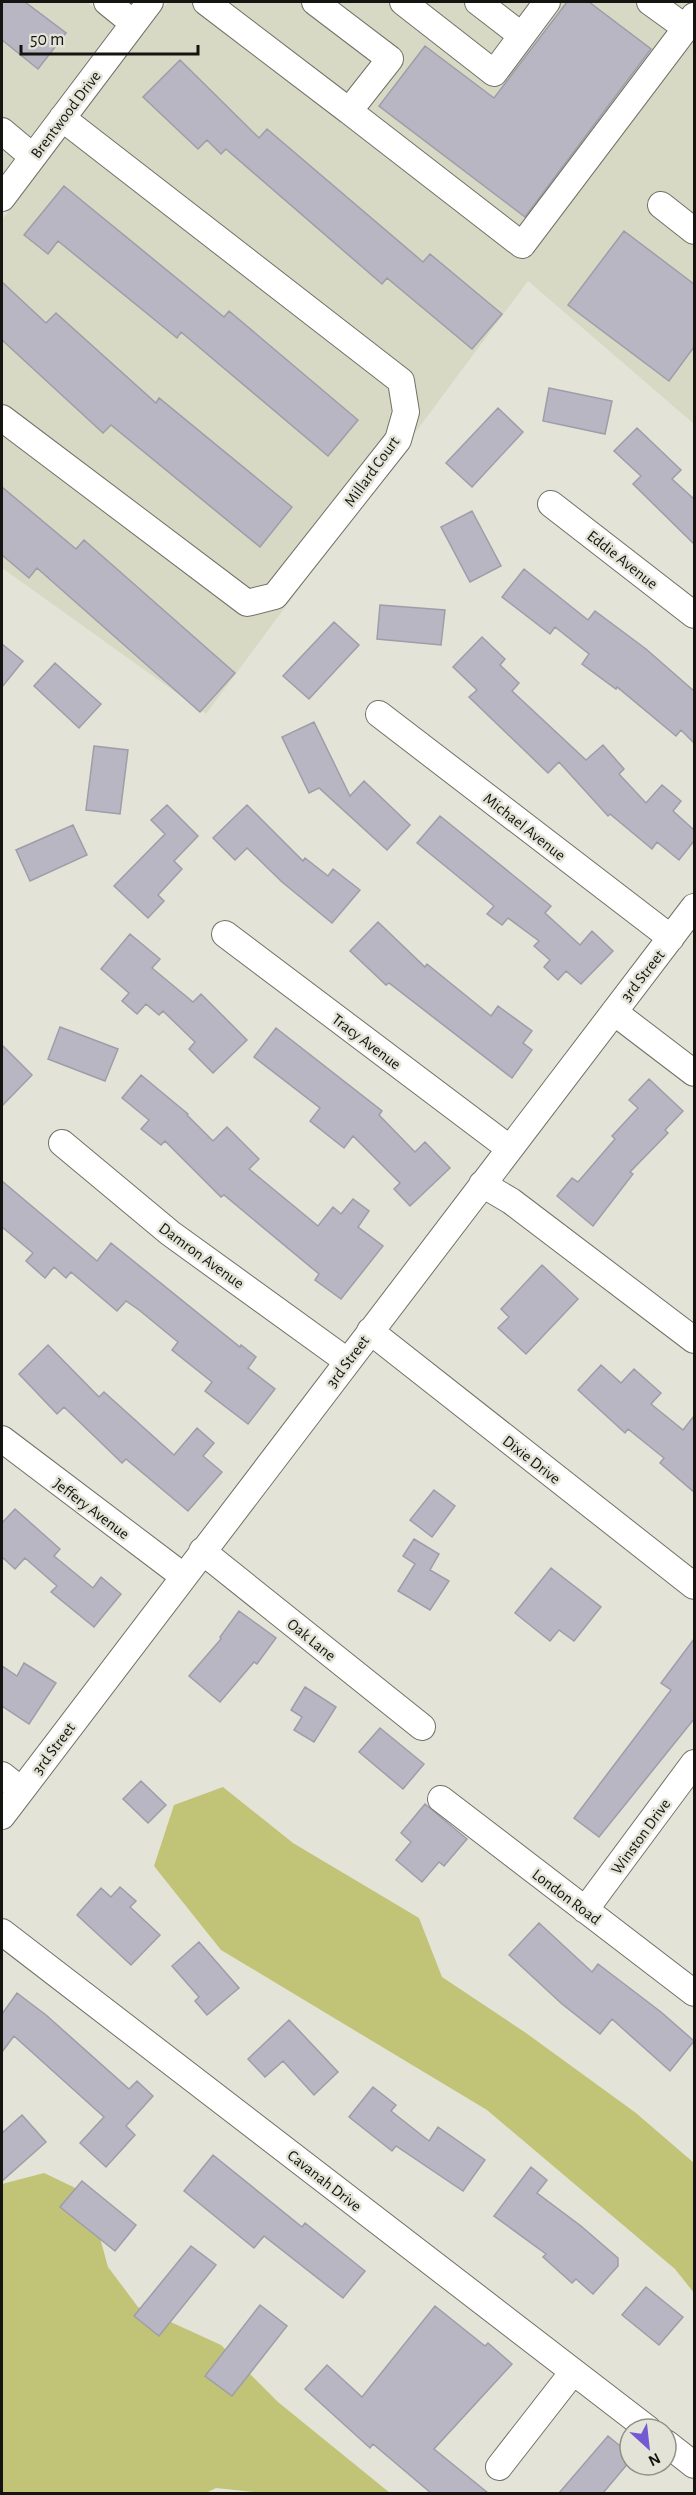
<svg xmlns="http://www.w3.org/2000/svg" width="696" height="2495" viewBox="0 0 696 2495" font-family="'Alegreya Sans',sans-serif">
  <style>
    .built { fill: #d8d9c5 }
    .green { fill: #c1c376 }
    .building { fill: #b7b6c2; stroke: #9e9da9; stroke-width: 1.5 }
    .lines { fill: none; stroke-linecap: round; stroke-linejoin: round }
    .minor-casing { stroke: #717266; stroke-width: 28 }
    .minor { stroke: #fff; stroke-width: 26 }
    .labels { text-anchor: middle; stroke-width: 5; stroke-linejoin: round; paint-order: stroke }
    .street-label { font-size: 16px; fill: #141510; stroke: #e3e4d7 }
  </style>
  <rect width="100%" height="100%" fill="#e3e4d7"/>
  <path class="built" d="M2,2H87L116,25L2,175Z
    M168,2H694V424L528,281L412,437L418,412L414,380L408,370L80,117Z
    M65,136L390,387L393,410L386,433L267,584L248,589L2,403V220Z
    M2,434L240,614L251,616L279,609L284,605L326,552L206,714L2,568Z"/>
  <path class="green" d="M223,1787L293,1843L419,1918L442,1977L526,2033L636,2113L694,2163V2293L675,2269L487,2110L221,1950L154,1866L174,1805Z
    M44,2173L88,2194L108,2267L138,2307L221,2345L278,2402L390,2493L272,2494L216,2488L204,2494H2V2184Z"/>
  <path class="building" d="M2,2H25L66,33L38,69L2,40Z
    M567,2H589L651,49L525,217L379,106L425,46L494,98Z
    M180,60L259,138L267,129L423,262L430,254L502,314L472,349L387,278L382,284L226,149L221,154L207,140L198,149L143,97Z
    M64,186L224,317L229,311L358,420L328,456L181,332L177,338L58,241L48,254L24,235Z
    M624,231L694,284V347L669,381L568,305Z
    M2,282L46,323L56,313L156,403L159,398L292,507L260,547L111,425L103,433L2,340Z
    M549,388L612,401L605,434L543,421Z
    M498,408L523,432L472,487L446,463Z
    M637,428L681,470L672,479L694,499V544L633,484L641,476L614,451Z
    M2,487L76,549L84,540L235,673L200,712L37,568L29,578L2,555Z
    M472,511L501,566L470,582L441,527Z
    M524,569L588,620L595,611L646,649L694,691V743L681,730L676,736L617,687L616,689L582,664L589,654L555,627L550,634L502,597Z
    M380,605L445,610L441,645L377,639Z
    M334,622L359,645L309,699L283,676Z
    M482,637L505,659L500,665L519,683L512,691L586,760L603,745L624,769L619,774L646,803L662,785L681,801L673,811L694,830V841L679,860L657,842L652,849L610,814L608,816L559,762L548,773L469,697L477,690L453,667Z
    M2,644L23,661L2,687Z
    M55,663L101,704L79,728L34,686Z
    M314,722L350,796L364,781L410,825L387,850L319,788L309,793L282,737Z
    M94,746L128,750L120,814L86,810Z
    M167,805L198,836L174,861L182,869L158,895L164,901L148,918L114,886L165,834L151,820Z
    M247,805L303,861L305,858L328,876L333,869L360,890L332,923L282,882L247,848L235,860L213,838Z
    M440,816L551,906L545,913L580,945L592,931L613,951L581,984L566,971L558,980L544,967L550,960L534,946L539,941L508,918L502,925L487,914L494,906L417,843Z
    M73,825L87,855L30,881L16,850Z
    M378,922L425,967L427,964L491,1016L498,1006L532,1031L523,1043L532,1050L512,1078L389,983L386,985L350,951Z
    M130,934L160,959L152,968L193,1002L201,994L247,1040L213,1073L189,1049L195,1042L163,1011L159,1015L146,1004L137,1014L122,1001L129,993L101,969Z
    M60,1027L118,1049L105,1081L48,1059Z
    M276,1028L382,1111L379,1115L415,1152L425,1142L450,1168L410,1206L394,1189L400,1183L353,1136L344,1148L310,1121L320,1108L254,1057Z
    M2,1045L32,1075L2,1106Z
    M141,1075L188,1114L187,1115L213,1141L227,1127L259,1159L249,1169L318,1226L333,1207L341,1214L353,1199L369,1211L358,1227L383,1246L341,1299L315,1280L319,1274L224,1195L221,1197L165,1141L161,1145L141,1129L149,1120L122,1098Z
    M649,1079L683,1111L665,1130L668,1133L630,1172L633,1174L593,1226L557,1196L572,1178L578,1182L615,1139L612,1136L638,1108L629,1100Z
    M2,1181L97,1261L111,1243L240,1347L241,1345L256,1357L248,1368L275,1389L248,1424L205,1391L212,1382L172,1350L178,1342L139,1310L126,1301L117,1311L71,1272L66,1278L54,1267L45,1278L26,1261L33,1253L2,1227Z
    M542,1265L578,1299L526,1354L498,1328L509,1317L501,1309Z
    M48,1345L99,1397L104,1392L174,1455L197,1428L214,1443L203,1456L222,1472L188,1511L126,1459L122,1463L64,1407L57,1414L19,1374Z
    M601,1365L621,1383L634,1369L661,1393L651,1404L683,1430L694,1416V1492L660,1463L664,1458L628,1429L625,1433L578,1390Z
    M434,1490L455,1506L432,1537L410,1520Z
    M15,1509L60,1549L54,1556L93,1588L101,1577L121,1594L94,1627L51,1592L57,1586L25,1558L15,1569L2,1557V1523Z
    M414,1539L439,1554L430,1570L449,1581L430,1610L398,1591L415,1564L403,1556Z
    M551,1568L601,1607L574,1641L559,1630L550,1641L515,1613Z
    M239,1611L276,1638L257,1664L254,1662L220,1702L189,1676L221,1639L220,1637Z
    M694,1639V1719L599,1837L574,1818L671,1690L661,1683Z
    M24,1663L56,1683L29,1724L2,1706V1666L17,1676Z
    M305,1687L336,1707L314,1742L294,1730L302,1717L291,1710Z
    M380,1728L424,1764L403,1789L359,1752Z
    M141,1781L166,1805L148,1823L123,1799Z
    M425,1804L467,1839L444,1866L439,1862L422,1882L396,1860L411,1842L401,1833Z
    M120,1887L136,1901L130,1907L160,1935L131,1965L77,1915L101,1888L111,1897Z
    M539,1923L592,1972L598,1964L661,2012L694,2041L670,2071L612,2019L600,2034L562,2004L509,1955Z
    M199,1942L239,1988L207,2015L195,2001L199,1997L172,1966Z
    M17,1993L46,2015L129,2089L137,2081L153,2096L126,2126L135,2135L106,2167L80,2143L104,2117L14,2036L2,2052V2014Z
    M289,2020L338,2072L314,2095L283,2061L265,2077L248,2059Z
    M373,2087L396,2105L391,2111L429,2141L438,2127L485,2160L463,2191L396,2146L392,2151L349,2117Z
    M22,2115L46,2142L2,2181V2133Z
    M213,2155L302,2227L305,2223L365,2271L343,2298L264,2236L254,2248L184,2191Z
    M531,2167L547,2180L537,2193L581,2226L618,2258V2266L593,2294L576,2279L572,2283L543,2257L546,2254L494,2216Z
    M82,2181L136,2225L115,2251L60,2207Z
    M191,2246L216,2265L159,2336L134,2316Z
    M646,2287L683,2317L659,2345L622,2315Z
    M260,2305L287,2326L232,2396L205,2376Z
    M435,2306L485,2346L488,2343L512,2364L434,2449L488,2493H431L373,2444L370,2448L305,2389L327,2365L362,2397Z
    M608,2436L630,2454V2461L603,2493H559Z"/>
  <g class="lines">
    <defs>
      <path id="minor" d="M107,2L133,23
        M206,2L349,111L390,59L315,2
        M403,2L494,73L547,2
        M478,2L521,35
        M650,2L686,28L694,16
        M349,111L522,245L686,28
        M2,131L33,157
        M2,198L150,2
        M661,205L694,231
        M2,418L247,603L275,596L398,440L406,412L401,381L62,118
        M551,504L694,615
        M379,714L671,938
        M225,934L509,1148
        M614,1012L694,1073
        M62,1143L170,1233L347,1361
        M482,1184L511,1201L694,1340
        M370,1331L694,1586
        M2,1439L183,1576
        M202,1551L422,1727
        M2,1775L21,1790
        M441,1799L694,1993
        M2,1816L694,907
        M585,1910L694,1763
        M2,1932L648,2429
        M666,2443L694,2465
        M499,2467L573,2372"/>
    </defs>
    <use href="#minor" class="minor-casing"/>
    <use href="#minor" class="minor"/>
  </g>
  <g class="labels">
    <g class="street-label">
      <text transform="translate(65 114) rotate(-53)" y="6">Brentwood Drive</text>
      <text transform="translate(371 471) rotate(-54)" y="6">Millard Court</text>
      <text transform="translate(623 559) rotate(38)" y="6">Eddie Avenue</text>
      <text transform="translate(525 826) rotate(38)" y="6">Michael Avenue</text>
      <text transform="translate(642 975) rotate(-52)" y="6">3rd Street</text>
      <text transform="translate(367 1041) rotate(37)" y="6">Tracy Avenue</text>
      <text transform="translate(202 1255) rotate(36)" y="6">Damron Avenue</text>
      <text transform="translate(347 1361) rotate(-53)" y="6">3rd Street</text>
      <text transform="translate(532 1459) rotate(38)" y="6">Dixie Drive</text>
      <text transform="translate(92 1508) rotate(37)" y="6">Jeffery Avenue</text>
      <text transform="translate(312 1639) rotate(39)" y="6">Oak Lane</text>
      <text transform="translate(53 1748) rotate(-53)" y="6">3rd Street</text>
      <text transform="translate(640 1836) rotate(-54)" y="6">Winston Drive</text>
      <text transform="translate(567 1896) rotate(37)" y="6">London Road</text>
      <text transform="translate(325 2180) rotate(38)" y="6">Cavanah Drive</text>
    </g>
  </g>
  <rect width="696" height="2495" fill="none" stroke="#141510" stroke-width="6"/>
  <g transform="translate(648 2447) rotate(153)"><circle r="28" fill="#e3e4d7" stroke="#909187" stroke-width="1.5"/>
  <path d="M0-4.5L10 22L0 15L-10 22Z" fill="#7559d3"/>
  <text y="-9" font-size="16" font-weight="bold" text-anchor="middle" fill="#141510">N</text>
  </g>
  <path d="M21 45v9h177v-9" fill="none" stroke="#141510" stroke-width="3"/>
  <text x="30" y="45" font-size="18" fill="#141510" stroke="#e3e4d7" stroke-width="4.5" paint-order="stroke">50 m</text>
</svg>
